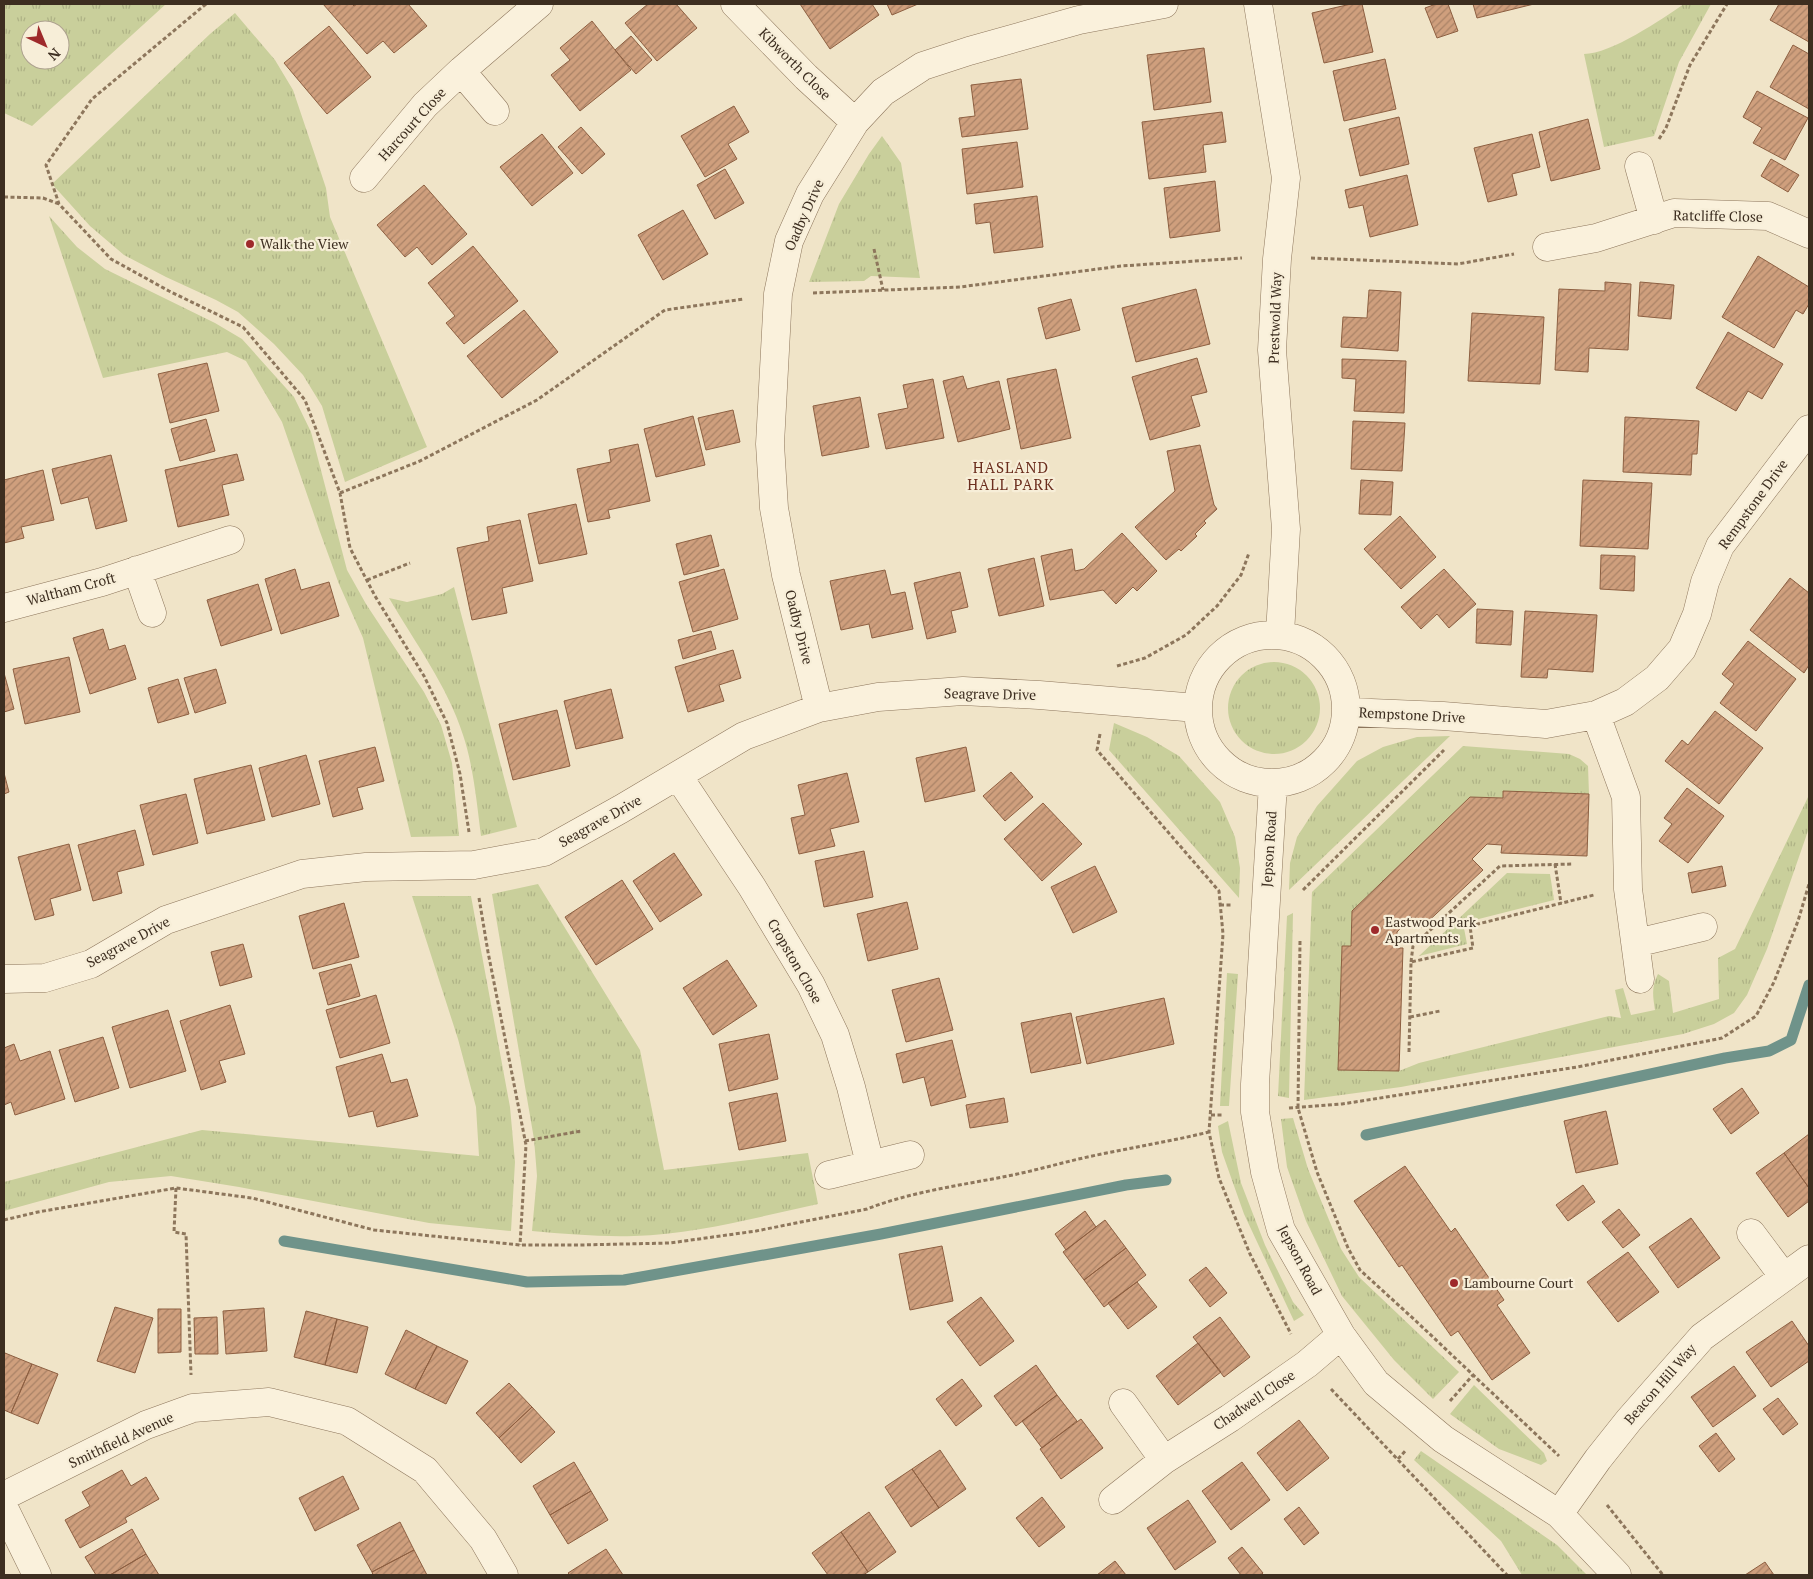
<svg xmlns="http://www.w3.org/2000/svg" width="1813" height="1579" viewBox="0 0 1813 1579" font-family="'PT Serif',serif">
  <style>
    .grass { fill: url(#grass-tufts); fill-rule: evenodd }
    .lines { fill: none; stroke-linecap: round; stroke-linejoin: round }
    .stream { stroke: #6f938a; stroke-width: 11 }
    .building { fill: url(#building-hatch); stroke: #8d5f41 }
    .street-casing { stroke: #8d765c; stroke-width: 29 }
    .path { stroke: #8d765c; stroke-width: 3; stroke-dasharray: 4 2.5; stroke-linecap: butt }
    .street { stroke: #faf1dc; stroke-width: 28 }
    .poi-dot { fill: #9e2a2b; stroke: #f7eed8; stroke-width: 2 }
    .labels { text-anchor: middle; stroke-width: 4.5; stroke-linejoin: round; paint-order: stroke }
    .street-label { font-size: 14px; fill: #3d2e20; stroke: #f7eed8 }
    .poi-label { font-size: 14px; fill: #3d2e20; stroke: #f7eed8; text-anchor: start }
    .neighbourhood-label { font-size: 15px; letter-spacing: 1px; fill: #6b2e1e; stroke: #f7eed8 }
  </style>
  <defs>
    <pattern id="grass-tufts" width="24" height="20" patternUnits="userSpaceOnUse" patternTransform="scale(1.25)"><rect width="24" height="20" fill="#c9cf9b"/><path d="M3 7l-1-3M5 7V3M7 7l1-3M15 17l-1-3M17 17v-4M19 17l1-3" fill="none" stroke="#aeb285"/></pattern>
    <pattern id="building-hatch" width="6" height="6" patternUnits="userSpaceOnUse" patternTransform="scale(1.25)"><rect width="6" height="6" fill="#cf9f7d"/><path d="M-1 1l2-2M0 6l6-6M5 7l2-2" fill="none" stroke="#a98266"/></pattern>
  </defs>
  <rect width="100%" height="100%" fill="#f0e4c8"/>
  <path class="grass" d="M4,4H166L32,126L4,113ZM30,30H60V60H30Z
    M1684,4H1711L1679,62L1654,136L1604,147L1584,54C1611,54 1662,19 1684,4Z
    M235,13L275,60L293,90L326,188L330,217L427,447L345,482L322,406L303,375L274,344L238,312L216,300L166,277L124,255L90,226L52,184L210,34Z
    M882,136L901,163L920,278L871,276L864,281L809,282L839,204L869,154Z
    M49,216L77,247L105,269L215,323L242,339L294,397L311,432L347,570L366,604L424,692L441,725L452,763L459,836L411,837L363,638L339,584L320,532L282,422L246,361L227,352L103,378Z
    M454,587L517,827L481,836C477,804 473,764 463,735C448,687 414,641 389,598L407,602L442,594Z
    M1228 708a46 46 0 1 1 92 0a46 46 0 1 1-92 0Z
    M1114,723L1147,737L1179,756L1220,802L1235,837L1240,868L1239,898L1109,750Z
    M1450,736L1289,890L1290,863L1297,837L1317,806L1357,761L1383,747L1417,737Z
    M1463,746L1569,754L1580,759L1588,766L1589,794L1504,791L1503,798L1470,797L1352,911L1351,946H1342L1338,1070L1399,1071L1419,1063L1609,1016L1621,1018L1615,990L1623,988L1631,1015L1655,1010C1653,997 1651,987 1658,974L1669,981L1673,1013L1719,999L1718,958L1735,949L1809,795V828L1767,949L1747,995L1734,1013L1714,1024L1683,1034L1401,1087L1304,1100L1312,892Z
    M1507,873L1550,874L1554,900L1463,923L1467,944L1419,956Z
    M538,884L640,1050L664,1170L808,1153L818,1204C758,1217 696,1234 634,1236C600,1237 566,1234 532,1231L537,1176L534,1139L492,894Z
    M412,896H471L510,1107L515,1162L511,1231L429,1223L239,1187L171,1176L109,1182L4,1211V1182L202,1130L479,1156L476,1107L458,1039Z
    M1293,913L1289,1098L1278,1096L1287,916Z
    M1227,973L1238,974L1229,1106H1220Z
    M1293,1118L1308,1169L1341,1249L1359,1277L1459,1372L1433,1399L1394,1360L1342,1296L1306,1221L1287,1167L1281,1119Z
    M1228,1121L1241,1183L1265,1245L1293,1302L1304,1315L1294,1321L1244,1214L1222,1152L1218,1126Z
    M1474,1385L1544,1453L1547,1461L1541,1465L1499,1449L1450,1414Z
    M1421,1451L1557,1545L1587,1575H1522L1501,1541L1414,1460Z"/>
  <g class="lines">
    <path class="stream" d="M1366,1135L1725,1058L1769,1051L1791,1040L1809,985
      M284,1241L527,1282L624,1280L881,1234L1126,1185L1166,1180"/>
  </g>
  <path class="building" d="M323,4H352L354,6L357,4H408L427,26L394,53L383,41L367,54Z
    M648,4H676L697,28L657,61L625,23Z
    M800,4H872L879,15L830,49Z
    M887,4H918L892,15Z
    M1351,4H1362L1373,52L1324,63L1312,13Z
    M1436,4H1448L1458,31L1437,38L1425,8Z
    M1473,4H1534L1477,18Z
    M1779,4H1809V42L1770,20Z
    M592,21L631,70L580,111L551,75L570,60L560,48Z
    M329,26L371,77L327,114L284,63Z
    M631,36L652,60L636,74L615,50Z
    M1793,45L1809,54V109L1770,87Z
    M1204,48L1211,102L1154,110L1147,55Z
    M1385,59L1396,109L1344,121L1333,71Z
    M1021,79L1028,129L962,137L959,118L975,116L971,85Z
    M1757,91L1808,118L1785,160L1753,143L1762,128L1743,117Z
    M734,106L749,132L728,144L737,159L705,177L681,136Z
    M1222,112L1226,142L1203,145L1206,172L1149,179L1142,122Z
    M1399,117L1409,164L1360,176L1349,129Z
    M1588,119L1600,169L1551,181L1539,132Z
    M581,127L605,154L582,174L558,147Z
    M542,134L573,173L532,206L500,167Z
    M1532,134L1540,167L1512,174L1517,195L1488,202L1474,148Z
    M1017,142L1023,187L967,194L962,149Z
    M1771,159L1799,175L1788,192L1761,176Z
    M725,169L744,203L715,219L697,185Z
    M1407,175L1418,225L1370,237L1363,205L1349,208L1345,190Z
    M1215,181L1220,231L1170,238L1164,188Z
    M424,185L467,234L432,265L417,247L405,257L377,225Z
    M1037,196L1043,247L994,253L990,222L976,224L974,204Z
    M683,210L708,254L663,280L638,235Z
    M473,246L518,301L464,344L446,323L455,316L428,283Z
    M1758,256L1809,287V304L1803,314L1796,310L1774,348L1722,317Z
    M1605,282L1631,284L1628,350L1589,348L1588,372L1555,370L1559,289L1605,291Z
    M1640,282L1674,285L1671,319L1638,316Z
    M1196,289L1210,344L1136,362L1122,308Z
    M1369,290L1401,292L1398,351L1341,347L1343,317L1367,318Z
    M1071,299L1080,330L1046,339L1038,308Z
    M524,310L558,352L502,398L467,356Z
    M1472,313L1544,317L1540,384L1468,381Z
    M1728,332L1783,364L1762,399L1748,391L1736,411L1696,388Z
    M1197,358L1207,392L1191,396L1200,426L1150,440L1132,377Z
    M1342,359L1406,361L1404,413L1354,411L1356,379L1342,378Z
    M207,363L219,411L170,423L158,374Z
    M1056,369L1071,438L1021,449L1007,379Z
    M963,376L967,389L999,381L1010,429L958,442L943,381Z
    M933,379L944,438L886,449L878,414L908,408L903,385Z
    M860,397L869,447L822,456L813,406Z
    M733,410L740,442L706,450L698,418Z
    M693,416L705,465L656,477L644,429Z
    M1625,417L1699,421L1697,454H1692L1691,475L1623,472Z
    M206,419L215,451L180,461L171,429Z
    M1353,421L1405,423L1402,471L1351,469Z
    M638,444L650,501L608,510L610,518L588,522L577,469L611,462L609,450Z
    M1200,445L1214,505L1217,509L1204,521L1206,523L1195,534L1197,536L1181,551L1179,549L1166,560L1135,527L1175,491L1167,451Z
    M237,454L244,480L222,485L229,515L178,527L165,470Z
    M111,455L127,521L96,529L88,497L61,504L52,469Z
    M43,470L54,520L21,527L24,538L4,543V480Z
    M1361,480L1393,482L1391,515L1359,514Z
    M1583,480L1652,483L1648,549L1580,546Z
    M576,504L587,554L539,564L528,514Z
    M1400,516L1436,557L1401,589L1364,549Z
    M520,520L533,581L502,588L507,613L472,620L457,548L489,541L487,527Z
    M1122,533L1157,571L1137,591L1133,587L1116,604L1103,590L1050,600L1041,556L1072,549L1075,571L1084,569Z
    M711,535L719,566L684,575L676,544Z
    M1601,555L1635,556L1634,591L1600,589Z
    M1034,558L1044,606L999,616L988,569Z
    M295,569L301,590L329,582L339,616L281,634L265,579Z
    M724,569L738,619L693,632L679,582Z
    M1444,569L1476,604L1449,628L1437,614L1421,629L1401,607Z
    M885,570L891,595L905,592L913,629L872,638L869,624L841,630L830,581Z
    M960,572L968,607L951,611L956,632L927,639L914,583Z
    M1790,578L1809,593V665L1804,673L1750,630Z
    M258,584L272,630L221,646L207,600Z
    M1477,609L1513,611L1511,645L1476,643Z
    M1525,611L1597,615L1593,672L1548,669L1547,678L1521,677Z
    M103,629L109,650L125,645L136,679L90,694L73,638Z
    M711,631L716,649L683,659L678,640Z
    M1748,641L1796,679L1756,731L1720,703L1734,684L1722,674Z
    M733,650L741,678L719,685L724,701L688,712L675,667Z
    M69,657L80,712L25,724L13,669Z
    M216,669L226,703L195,713L184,678Z
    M4,673L14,709L4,712Z
    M178,679L189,714L158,723L148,688Z
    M611,689L623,738L576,749L564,701Z
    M557,710L570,766L513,780L499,724Z
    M1715,711L1763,748L1719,804L1665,761L1682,740L1688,745Z
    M375,747L384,781L357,788L363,809L333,817L319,761Z
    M966,747L975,791L925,802L916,758Z
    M306,755L320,804L272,817L259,768Z
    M251,765L265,820L207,834L194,779Z
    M1011,772L1033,797L1005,821L983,796Z
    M4,773L9,792L4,794Z
    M847,773L859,822L830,829L835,846L799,854L791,818L805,815L798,785Z
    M1687,788L1724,816L1688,863L1659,841L1672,824L1664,818Z
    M1503,791L1589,794L1587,856L1501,853L1502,845L1487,844L1472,859L1483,870L1421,928L1411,917L1397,932L1396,948H1403L1399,1071L1338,1070L1342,946H1351L1352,911L1470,797L1503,798Z
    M186,794L198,843L153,855L140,805Z
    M1043,803L1082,844L1042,881L1004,839Z
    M135,830L144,865L117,872L122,893L93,901L78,845Z
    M69,844L81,890L50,899L54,915L35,920L18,857Z
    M864,851L873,897L824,907L815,861Z
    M674,853L702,895L660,922L633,881Z
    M1095,866L1117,912L1073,933L1051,887Z
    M1722,866L1726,886L1692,893L1688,873Z
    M622,880L653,929L596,965L565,917Z
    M907,902L918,949L868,961L857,914Z
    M344,903L359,957L313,969L299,916Z
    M243,944L252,977L220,986L211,952Z
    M727,960L757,1006L713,1035L683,988Z
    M351,964L360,996L328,1005L319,973Z
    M939,978L953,1030L906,1042L892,990Z
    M376,995L390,1043L340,1058L326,1010Z
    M1164,998L1174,1044L1087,1064L1076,1017Z
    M230,1005L245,1054L219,1061L226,1082L201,1090L180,1021Z
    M168,1010L186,1071L130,1088L112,1027Z
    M1071,1013L1081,1063L1031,1073L1021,1023Z
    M769,1034L778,1079L729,1091L719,1044Z
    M103,1037L119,1088L75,1102L59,1050Z
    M952,1040L966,1097L931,1106L924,1077L903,1083L896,1054Z
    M14,1044L20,1061L50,1051L65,1099L15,1115L11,1102L4,1105V1048Z
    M382,1054L391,1083L407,1079L418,1116L377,1127L373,1111L349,1117L336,1067Z
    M1742,1088L1759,1113L1731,1134L1713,1109Z
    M777,1093L786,1141L739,1150L729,1103Z
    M1004,1098L1008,1122L970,1128L966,1105Z
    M1606,1111L1618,1164L1576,1173L1564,1121Z
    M1809,1134V1188L1784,1153Z
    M1784,1153L1809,1188V1201L1788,1217L1756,1173Z
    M1405,1166L1451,1232L1455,1228L1504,1300L1497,1305L1530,1353L1492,1380L1458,1331L1451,1336L1402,1265L1399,1267L1354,1201Z
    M1583,1185L1595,1202L1568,1221L1556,1205Z
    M1619,1209L1640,1235L1623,1248L1602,1222Z
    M1085,1211L1096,1227L1066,1250L1055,1234Z
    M1691,1218L1720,1258L1678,1288L1649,1247Z
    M1105,1220L1126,1248L1084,1280L1063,1252Z
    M942,1246L953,1301L910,1310L899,1254Z
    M1126,1248L1146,1275L1104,1307L1084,1280Z
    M1628,1252L1659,1292L1618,1322L1587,1282Z
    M1206,1267L1227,1293L1210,1307L1189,1280Z
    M1137,1282L1157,1307L1128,1329L1108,1303Z
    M981,1297L1014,1341L980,1366L947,1322Z
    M115,1307L153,1318L135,1373L97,1361Z
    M264,1308L267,1351L226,1354L223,1311Z
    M158,1309H181V1352L158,1353Z
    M306,1311L337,1319L325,1365L294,1357Z
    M217,1317L218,1354H195L194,1318Z
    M1220,1317L1250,1357L1224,1377L1193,1337Z
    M337,1319L368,1327L357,1373L325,1365Z
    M1792,1321L1809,1346V1361L1771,1387L1746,1352Z
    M406,1330L437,1346L415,1389L385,1374Z
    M1198,1343L1221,1372L1178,1405L1156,1376Z
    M437,1346L468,1361L446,1404L415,1389Z
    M5,1353L32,1364L11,1413L4,1410V1356Z
    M32,1364L58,1374L38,1424L11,1413Z
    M1036,1365L1057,1395L1016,1426L994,1396Z
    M1734,1366L1756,1396L1713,1427L1691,1397Z
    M962,1379L982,1406L956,1426L936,1399Z
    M509,1383L532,1407L499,1438L476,1413Z
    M1057,1395L1077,1421L1042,1448L1022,1421Z
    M1778,1398L1798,1424L1783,1435L1763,1409Z
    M532,1407L555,1432L521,1463L499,1438Z
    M1081,1419L1103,1448L1061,1479L1040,1449Z
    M1299,1420L1329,1458L1287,1491L1257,1453Z
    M1716,1433L1735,1459L1719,1472L1699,1446Z
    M940,1450L966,1489L939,1508L912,1469Z
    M574,1462L591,1491L550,1515L533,1486Z
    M1242,1462L1270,1500L1231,1530L1202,1491Z
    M912,1469L939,1508L911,1527L885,1487Z
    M122,1470L131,1486L146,1477L159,1499L125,1518L127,1522L80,1548L65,1520L90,1506L82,1492Z
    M343,1476L359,1509L315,1531L299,1498Z
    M591,1491L608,1520L568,1544L550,1515Z
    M1042,1497L1065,1527L1039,1547L1016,1518Z
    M1188,1500L1216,1542L1175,1570L1147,1528Z
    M1299,1507L1319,1533L1304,1545L1284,1519Z
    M869,1512L896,1552L868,1572L841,1532Z
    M400,1522L414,1550L372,1572L357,1545Z
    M132,1529L146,1554L110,1575H96L85,1557Z
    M841,1532L868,1572L863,1575H828L812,1553Z
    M1242,1547L1263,1573L1261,1575H1241L1228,1558Z
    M606,1549L623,1575H570L568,1573Z
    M414,1550L427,1575H373L372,1572Z
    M146,1554L159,1575H110Z
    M1115,1561L1126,1575H1097Z
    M1765,1562L1774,1575H1745Z"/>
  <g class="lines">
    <defs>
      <path id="street" d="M735,4L806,77L855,122
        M1258,4L1286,178L1277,259L1272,350L1286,529L1280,634
        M461,71L495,111
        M1639,166L1654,220
        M364,178L425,105L461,71L539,4
        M1547,247L1596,238L1674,213L1768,216L1809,234
        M137,570L152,613
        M4,608L102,582L230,540
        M1198 709a74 74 0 1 1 148 0a74 74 0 1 1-148 0Z
        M819,708L786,575L774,508L770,444L778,294L789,241L810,194L855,122L883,92L923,66L969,51L1079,20L1164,4
        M1347,712L1443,716L1546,724L1596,715L1625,702L1657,678L1682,649L1697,614L1705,582L1720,546L1809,429
        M1596,715L1626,797L1628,889L1640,979
        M678,776L752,887L811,985L835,1035L851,1087L870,1164
        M1273,784L1255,1084V1112L1265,1172L1281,1230L1341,1335L1376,1383L1443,1439L1559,1514L1617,1575
        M1636,943L1703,927
        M4,979L45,978L91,964L166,920L302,874L366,867L474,865L544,852L621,809L744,736L819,708L878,697L963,691L1039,695L1197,708
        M829,1175L910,1155
        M1751,1233L1784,1277
        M1123,1403L1164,1460
        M4,1496L146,1425L193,1408L269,1402L347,1421L425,1470L483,1539L504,1575
        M1113,1500L1164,1460L1230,1418L1307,1364L1341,1335
        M4,1508L37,1575
        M1559,1514L1598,1459L1629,1420L1702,1337L1809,1259"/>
    </defs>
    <use href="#street" class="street-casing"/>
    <path class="path" d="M206,4L92,99L46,165L59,204L111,259L169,291L243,327L305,400L340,493L350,548L375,596L424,676L447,723L460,774L469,832
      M1659,139L1666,128L1690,65L1727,4
      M4,197L43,198L59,204
      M874,249L883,290
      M1311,258L1458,264L1514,254
      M813,293L960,287L1121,266L1242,258
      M340,493L420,461L537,400L665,310L744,299
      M367,580L410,563
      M1117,666L1145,658L1186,635L1217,606L1241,575L1249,553
      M1100,734L1097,750L1219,891L1223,934L1209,1132L1219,1178L1250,1254L1291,1334
      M1555,864L1561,903
      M1303,890L1444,750
      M479,898L488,952L526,1145L520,1245
      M1220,905H1232
      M1300,941L1298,1108L1317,1172L1348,1248L1360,1270L1417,1322L1559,1456
      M1411,962L1413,946L1500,866L1572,864
      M1410,1017L1440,1011
      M1409,1052L1411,962L1473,948L1470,926L1594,895
      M1289,1108L1342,1104L1577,1067L1722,1038L1756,1016L1774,982L1798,921L1809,884
      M1211,1115H1223
      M525,1141L581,1131
      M176,1188L174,1232L186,1234L191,1375
      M4,1220L38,1212L176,1188L252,1198L374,1230L520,1245H580L670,1243L756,1231L867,1209C910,1192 962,1185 1008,1176C1038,1170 1067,1161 1097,1155C1135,1147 1172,1141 1209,1132
      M1331,1389L1507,1575
      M1450,1401L1473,1375
      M1398,1459L1406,1450
      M1607,1505L1663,1575"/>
    <use href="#street" class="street"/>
  </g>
  <g class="poi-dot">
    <circle cx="250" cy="244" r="5"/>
    <circle cx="1375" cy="930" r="5"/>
    <circle cx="1454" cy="1283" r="5"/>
  </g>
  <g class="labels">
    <g class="street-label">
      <text transform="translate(795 64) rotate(45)" y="5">Kibworth Close</text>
      <text transform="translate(412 124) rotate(-48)" y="5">Harcourt Close</text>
      <text transform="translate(804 215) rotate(-66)" y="5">Oadby Drive</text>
      <text transform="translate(1718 216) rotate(1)" y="5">Ratcliffe Close</text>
      <text transform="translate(1275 318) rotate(-88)" y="5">Prestwold Way</text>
      <text transform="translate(1753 504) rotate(-54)" y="5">Rempstone Drive</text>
      <text transform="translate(71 589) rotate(-15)" y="5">Waltham Croft</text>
      <text transform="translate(799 627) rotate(76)" y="5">Oadby Drive</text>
      <text transform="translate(990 694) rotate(1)" y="5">Seagrave Drive</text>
      <text transform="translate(1412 715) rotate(3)" y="5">Rempstone Drive</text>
      <text transform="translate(600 821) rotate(-29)" y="5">Seagrave Drive</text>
      <text transform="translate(1269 849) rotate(-86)" y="5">Jepson Road</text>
      <text transform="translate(128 942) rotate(-28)" y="5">Seagrave Drive</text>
      <text transform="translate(795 961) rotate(60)" y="5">Cropston Close</text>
      <text transform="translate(1300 1260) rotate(62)" y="5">Jepson Road</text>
      <text transform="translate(1660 1384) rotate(-49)" y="5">Beacon Hill Way</text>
      <text transform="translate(1254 1400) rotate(-34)" y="5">Chadwell Close</text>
      <text transform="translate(121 1440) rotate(-25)" y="5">Smithfield Avenue</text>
    </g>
    <g class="poi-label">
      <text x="260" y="249">Walk the View</text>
      <text x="1385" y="927">Eastwood Park<tspan x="1385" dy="16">Apartments</tspan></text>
      <text x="1464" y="1288">Lambourne Court</text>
    </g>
    <g class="neighbourhood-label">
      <text x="1011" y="473">HASLAND<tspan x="1011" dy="17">HALL PARK</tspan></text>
    </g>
  </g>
  <rect width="1813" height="1579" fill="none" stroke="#3d2e20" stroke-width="10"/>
  <g transform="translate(45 45) rotate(136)"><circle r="24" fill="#f7eed8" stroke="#ada18e"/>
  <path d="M0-4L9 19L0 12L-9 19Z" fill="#9e2a2b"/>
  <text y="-8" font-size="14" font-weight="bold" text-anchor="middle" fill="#3d2e20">N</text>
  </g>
</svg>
